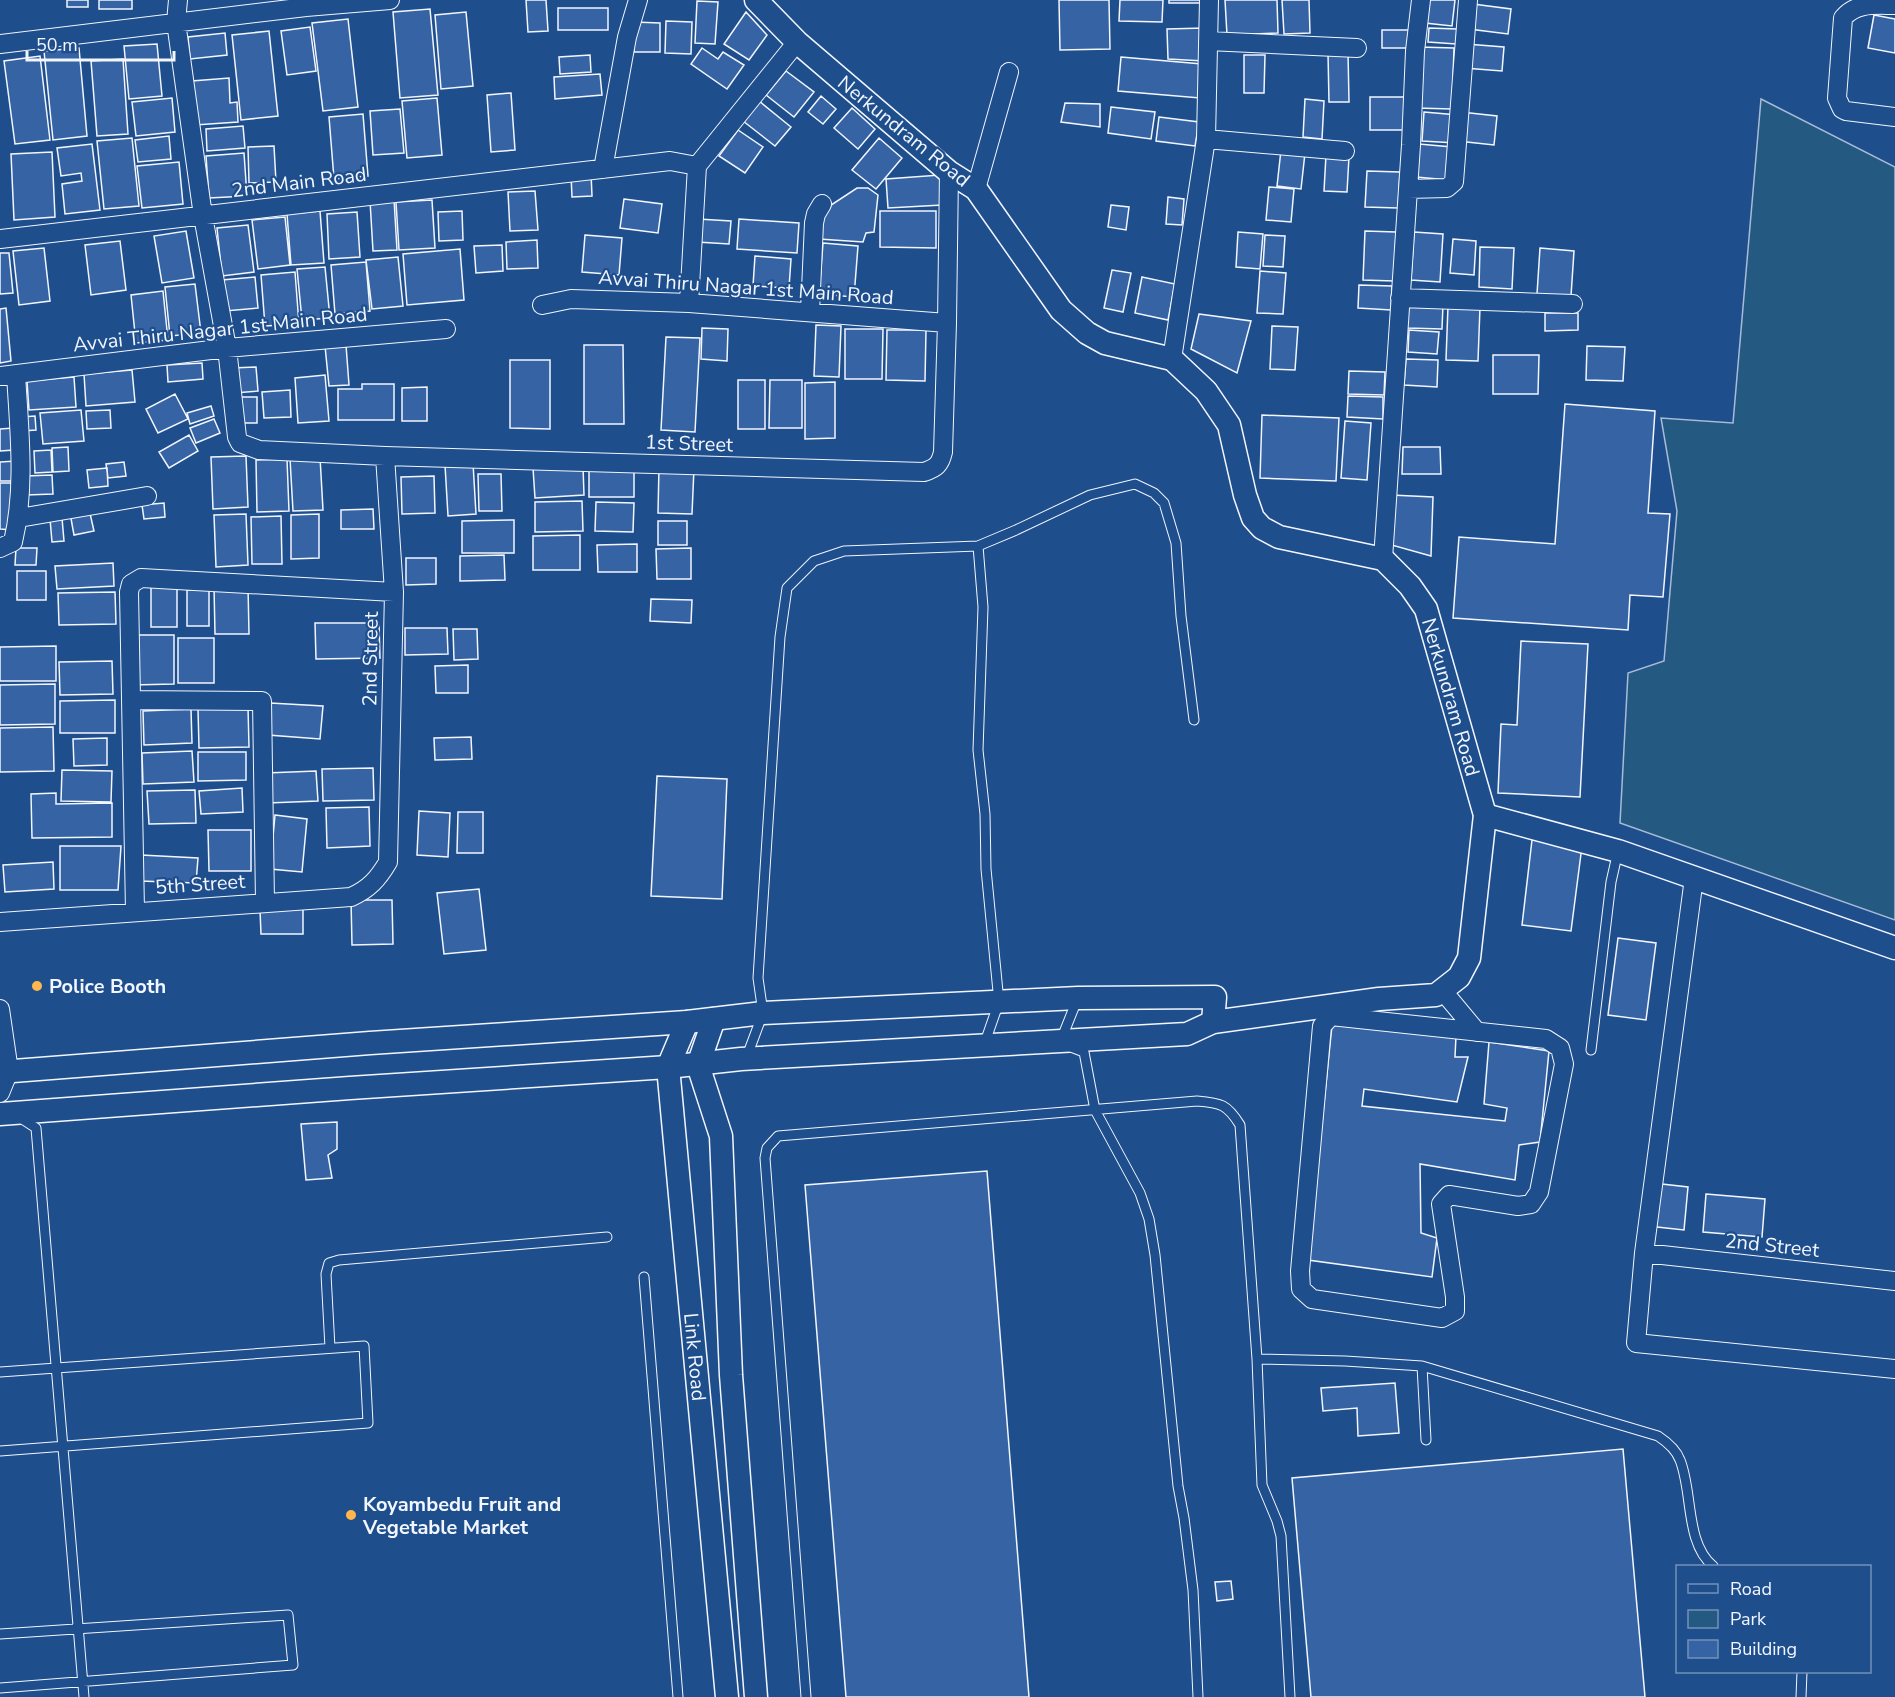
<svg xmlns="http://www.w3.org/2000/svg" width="1895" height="1697" viewBox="0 0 1895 1697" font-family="'Nunito Sans',sans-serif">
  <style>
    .green { fill: #245a82; stroke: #a8bbd7; stroke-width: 1.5 }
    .building { fill: #3563a3; stroke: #f2f6ff; stroke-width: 1.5 }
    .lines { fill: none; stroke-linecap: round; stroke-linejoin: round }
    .service-casing { stroke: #f2f6ff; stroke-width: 11 }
    .minor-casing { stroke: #f2f6ff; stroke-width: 20 }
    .tertiary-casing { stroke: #f2f6ff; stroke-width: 25 }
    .service { stroke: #1f4e8c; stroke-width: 9 }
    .minor { stroke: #1f4e8c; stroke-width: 18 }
    .tertiary { stroke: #1f4e8c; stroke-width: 22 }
    .poi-dot { fill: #ffb74d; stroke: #1f4e8c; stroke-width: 2 }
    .labels { text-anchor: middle; stroke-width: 4.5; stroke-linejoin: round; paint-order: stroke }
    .street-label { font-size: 20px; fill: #f2f6ff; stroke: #1f4e8c }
    .poi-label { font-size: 20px; font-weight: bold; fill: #f2f6ff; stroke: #1f4e8c; text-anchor: start }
  </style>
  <rect width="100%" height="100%" fill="#1f4e8c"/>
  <path class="green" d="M1761,99L1895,167V920L1620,823L1628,673L1664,661L1677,511L1661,418L1733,423Z"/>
  <path class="building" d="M67,0H88V7H67Z
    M99,0H132V9H99Z
    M526,0H546L548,31L528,32Z
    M1059,0H1109L1110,49L1060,50Z
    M1120,0H1163L1162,22L1119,21Z
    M1169,0H1205V3H1169Z
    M1225,0H1277L1278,33L1227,35Z
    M1282,0H1309L1310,33L1284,34Z
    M1427,0H1455L1452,26L1425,23Z
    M697,1L718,2L715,44L695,43Z
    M1473,4L1511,9L1508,34L1469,29Z
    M558,8H608V30H558Z
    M430,9L438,95L400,98L393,12Z
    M466,12L473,86L441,89L435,15Z
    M746,12L767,35L749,60L724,44Z
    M1874,15L1895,19V53L1868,48Z
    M348,19L358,107L323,111L312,23Z
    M666,21L692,22L691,54L665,53Z
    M634,22L660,23V52H634Z
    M310,27L316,71L287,75L281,31Z
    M1204,28V61L1168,59L1167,29Z
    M1429,28L1457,29L1456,44L1428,42Z
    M1382,30H1409L1408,48H1382Z
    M269,31L278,116L241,120L232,35Z
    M225,33L227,55L190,59L188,37Z
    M157,44L162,96L129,99L124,46Z
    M1466,44L1504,47L1502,71L1464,68Z
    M1419,47L1454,48L1452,109L1416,108Z
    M79,48L87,136L53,140L44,51Z
    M702,48L718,59L723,52L744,65L727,89L691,64Z
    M1348,52L1349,102H1329L1328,53Z
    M590,55L591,72L560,74L559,57Z
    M1244,55H1265L1264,93H1244Z
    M40,56L50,140L15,144L4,61Z
    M1121,57L1202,64L1200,98L1118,91Z
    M123,59L128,134L97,136L91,61Z
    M786,71L814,92L794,117L766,95Z
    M600,74L602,95L555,99L554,77Z
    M229,78L230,103L237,102L238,122L195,125L192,81Z
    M511,93L515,150L491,152L487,95Z
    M821,96L836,109L823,124L808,112Z
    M1370,97H1407L1406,130H1370Z
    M172,98L175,132L136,136L132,102Z
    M437,98L442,155L407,158L402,101Z
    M1305,99L1324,101L1322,139L1303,137Z
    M759,101L791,127L775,146L743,121Z
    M1065,103L1100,104V127L1061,122Z
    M1111,107L1155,112L1151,139L1108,133Z
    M852,108L875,129L858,149L834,128Z
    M400,109L404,153L373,155L370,111Z
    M1424,112L1458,115L1456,143L1422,141Z
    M1461,112L1497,116L1494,145L1458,141Z
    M363,114L368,176L334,179L329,117Z
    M1159,117L1199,122L1195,146L1156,141Z
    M243,126L245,148L207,151L206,129Z
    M738,130L763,147L745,173L719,156Z
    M169,136L171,159L138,162L135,140Z
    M132,138L139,206L104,209L97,141Z
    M879,138L902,158L876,189L852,170Z
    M92,144L100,210L65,214L62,184L82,181L81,173L61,176L57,148Z
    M1419,144L1452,147L1449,180L1416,177Z
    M274,146L276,182L249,183L248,147Z
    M1281,150L1305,153L1301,189L1277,186Z
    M52,152L55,217L14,220L11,154Z
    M244,153L247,196L209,198L206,156Z
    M1326,155L1349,157L1347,192L1324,191Z
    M179,162L183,204L142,208L137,166Z
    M1367,171L1400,172L1398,208L1365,207Z
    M591,173L592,196L572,197L571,175Z
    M940,175L942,205L888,208L886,179Z
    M1269,187L1294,189L1291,222L1266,220Z
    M857,188H868L878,195L874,232L866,233L863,242L819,239L822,211Z
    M535,191L538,230L510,231L508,192Z
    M1168,197L1184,199L1182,225L1166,224Z
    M394,199L397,250L373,251L370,201Z
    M624,199L662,204L658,233L620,228Z
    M432,200L435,248L399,250L396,202Z
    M1111,205L1129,207L1126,230L1108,227Z
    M320,211L324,263L291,265L287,214Z
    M462,211L463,240L439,241L438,212Z
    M880,211H936V248L880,247Z
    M357,212L360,257L329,259L327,214Z
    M285,217L290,265L258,269L252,220Z
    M698,219L731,221L729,244L697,242Z
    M739,219L799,223L797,253L737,249Z
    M248,225L254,272L222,276L217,228Z
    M186,231L194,278L162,283L154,236Z
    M1365,231L1396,232L1394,281L1363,280Z
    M1238,232L1263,234L1260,269L1236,267Z
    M1414,232L1443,234L1440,282L1411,280Z
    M585,235L622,238L619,275L582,272Z
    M1265,235L1285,236L1283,267L1263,266Z
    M1453,239L1476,241L1474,275L1450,273Z
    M537,240L538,268L507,269L506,242Z
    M120,241L126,290L91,295L85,245Z
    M823,243L858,246L854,297L819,294Z
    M502,245L503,271L476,273L474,246Z
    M1480,247L1514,248L1512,289L1479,287Z
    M44,248L50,301L19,305L13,251Z
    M1540,248L1574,251L1571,296L1537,294Z
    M460,249L464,300L407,305L403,254Z
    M0,253H9L13,293L0,294Z
    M755,256L791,259L789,288L753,286Z
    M398,257L403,306L372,309L366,260Z
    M366,262L370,311L335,314L331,265Z
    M325,267L330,318L302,320L297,269Z
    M1112,270L1131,273L1123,312L1104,308Z
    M1260,271L1286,273L1283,314L1257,313Z
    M295,272L299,324L265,326L261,275Z
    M255,277L258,308L225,311L222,280Z
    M1142,277L1175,284L1168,320L1135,313Z
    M195,284L201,333L170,336L165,287Z
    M1359,285L1392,286L1391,310L1358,308Z
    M163,291L168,340L136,343L131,295Z
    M1408,303L1443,304L1442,329L1407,328Z
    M1448,306L1480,307L1478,361L1446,360Z
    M6,308L11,361L0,363V309Z
    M1545,313H1578V330L1545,331Z
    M1199,314L1251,321L1237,373L1191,349Z
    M816,325L841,326L839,377L814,376Z
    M1272,326L1298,327L1295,370L1270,369Z
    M702,328L728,329L727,361L701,359Z
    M845,329H883L882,379H845Z
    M887,330H926L925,381L886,380Z
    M1409,330L1439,332L1437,354L1408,352Z
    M666,337L700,338L695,432L661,430Z
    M346,345L349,385L329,386L325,346Z
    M584,345H623L624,424H584Z
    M1587,346L1625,347L1623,381L1586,380Z
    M1493,355H1539L1538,394H1493Z
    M1406,359L1438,360L1437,387L1404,385Z
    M510,360H550V429L510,428Z
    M202,363L203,379L168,382L167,365Z
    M256,367L258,391L234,393L232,368Z
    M132,370L135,402L86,406L84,374Z
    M1349,371L1385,372L1384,395L1348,394Z
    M325,375L329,421L298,423L295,378Z
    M74,377L76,407L29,410L27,381Z
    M738,380H765V429H738Z
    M770,380H802V428H769Z
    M835,382V438L805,439V383Z
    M362,384H394V420H338V389H362Z
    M427,387V421H402V388Z
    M290,390L291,417L264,418L262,392Z
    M175,394L188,419L158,433L146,409Z
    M1348,396L1383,397V419L1347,417Z
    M237,397H257V423H237Z
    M1565,404L1655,411L1648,513L1670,514L1663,597L1630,595L1628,630L1453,618L1459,537L1555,544Z
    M211,406L214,416L190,424L187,413Z
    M81,410L84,441L43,444L40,413Z
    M110,410L111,428L87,429L86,411Z
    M1262,415L1339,418L1336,481L1260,478Z
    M35,416L36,430L22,431L21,417Z
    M214,419L220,433L196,443L190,428Z
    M1345,421L1371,423L1367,480L1341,478Z
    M13,428L14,450L0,451V429Z
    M189,435L198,451L169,468L159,452Z
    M68,447L69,471L53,472L52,448Z
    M1403,447H1440L1441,474H1402Z
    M51,450L52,472L35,473L34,451Z
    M246,456L248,507L213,509L211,457Z
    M320,457L323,510L293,511L290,459Z
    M287,459L289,511L257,512L256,460Z
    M16,461V481H0V462Z
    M124,462L126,476L108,478L106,464Z
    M473,463L476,514L448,516L445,465Z
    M583,466L584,495L535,498L533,468Z
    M634,466V497H589V467Z
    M659,467L694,468L692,514L658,513Z
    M107,468L108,486L89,488L87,470Z
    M478,474H501L502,511H479Z
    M52,475L53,494L26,495L25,476Z
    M434,476L435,513L402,514L401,477Z
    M0,483H13L12,530L0,529Z
    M1391,495L1433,497L1431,556L1388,544Z
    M582,501L583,531L535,532V502Z
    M596,502L634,503L633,532L595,531Z
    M164,503L165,517L144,519L142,505Z
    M89,509L94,531L74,535L70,513Z
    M373,509L374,529H341V510Z
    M246,514L248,565L216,567L214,515Z
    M319,514V558L291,559V515Z
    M281,516L282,564H252L251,517Z
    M62,518L64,541L52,542L50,519Z
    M514,520V553H462V521Z
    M658,521H687V545H658Z
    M580,535V570H533V536Z
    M637,544V572H598L597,545Z
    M16,548H37L36,565H15Z
    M691,548V579H657L656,549Z
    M504,555L505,580L460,581V556Z
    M406,558H436V584L406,585Z
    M113,563L114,586L57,589L55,566Z
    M17,571H46V600H17Z
    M151,585H177V627H151Z
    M248,586L249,634H215L214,587Z
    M209,589V626H187V590Z
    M115,592L116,624L59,625L58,593Z
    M651,599L692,600L691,623L650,621Z
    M315,623H379L380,658L316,659Z
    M405,628H447L448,654L405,655Z
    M453,629H477L478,659L454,660Z
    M132,635H174V684L132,685Z
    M178,638H214V683H178Z
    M1521,641L1588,644L1580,797L1498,793L1501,724L1517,725Z
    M56,646V681H0V647Z
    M112,661L113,694L60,695L59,662Z
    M468,665V693H436L435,666Z
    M55,684V724L0,725V685Z
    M115,700V733H60V701Z
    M270,703L323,706L320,739L268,735Z
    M248,707L249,747L199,748L198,709Z
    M191,709L192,743L144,745L143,711Z
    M53,727L54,771L0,772V728Z
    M471,737L472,759L435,760L434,738Z
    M107,738V765L74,766L73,739Z
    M192,751L194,782L143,784L142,753Z
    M198,752H246V780L198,781Z
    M373,768L374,800L323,801L322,769Z
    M62,770L112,771L111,802L61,801Z
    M316,771L318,801L268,803L266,773Z
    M657,776L727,779L722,899L651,896Z
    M242,788L243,812L201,814L199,791Z
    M195,790L196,823L149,824L147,791Z
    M56,793V804L112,803V837L32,838L31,794Z
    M369,807L370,846L327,848L326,808Z
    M419,811L450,813L448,857L417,855Z
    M458,812H483V853H457Z
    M275,815L307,819L302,872L270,869Z
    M208,830H251V871H209Z
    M1532,840L1582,846L1571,931L1522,925Z
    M60,846H121L118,890H60Z
    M141,855L198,858L196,883L140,881Z
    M53,862L54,889L5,892L3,865Z
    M479,889L486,950L444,954L437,893Z
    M351,900H392L393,944L352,945Z
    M303,909V934H261L260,910Z
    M1618,938L1656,943L1646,1020L1608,1015Z
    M1332,1025L1456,1036L1455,1057H1468L1457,1102L1364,1089L1362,1106L1505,1121L1507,1108L1484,1104L1489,1042L1549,1051L1540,1142L1519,1145L1515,1180L1420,1164L1421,1233L1437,1238L1432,1277L1308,1260Z
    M337,1122V1149L328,1155L332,1178L306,1180L301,1124Z
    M987,1171L1029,1697H846L805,1185Z
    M1653,1183L1688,1187L1684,1230L1648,1226Z
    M1706,1194L1765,1199L1762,1237L1703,1232Z
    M1395,1383L1399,1433L1358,1436L1357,1408L1323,1411L1321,1388Z
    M1623,1449L1645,1697H1311L1292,1478Z
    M1231,1581L1233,1599L1217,1601L1215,1582Z"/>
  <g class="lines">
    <defs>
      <path id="service" d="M978,546L1016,530L1090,495L1135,484L1154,493L1164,503L1176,543L1181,616L1194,720
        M1061,1040L1077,1000
        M1071,1047L1084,1052L1095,1110L1140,1193L1149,1219L1155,1255L1178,1486L1184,1518L1193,1590L1198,1697
        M1591,1050L1611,882L1618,851
        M747,1056L763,1013L758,978L780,637L787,588L814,561L844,551L978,546L983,607L978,750L985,814L986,869L999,1002L984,1045
        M19,1117L36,1128L84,1697
        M644,1277L678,1697
        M330,1348L326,1274L329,1263L339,1260L607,1237
        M1257,1359L1262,1485L1277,1521L1281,1536L1290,1697
        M1422,1366L1426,1440
        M0,1372L364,1346L368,1423L0,1451
        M0,1634L288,1615L293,1665L0,1688
        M806,1697L765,1158L767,1148L778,1136L1197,1101C1221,1103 1227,1104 1240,1125L1257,1359L1345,1361L1422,1366L1658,1436C1667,1442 1676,1449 1680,1460C1693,1492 1685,1543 1713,1566
        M1801,1697L1802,1672"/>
      <path id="minor" d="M178,0L176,22L203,216L227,348L237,437L240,443L259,450L385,456L924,472C936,468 940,465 943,452L947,323L949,172
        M1895,5C1876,5 1856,2 1843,18L1837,98L1842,109L1846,111L1895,117
        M1208,41L1357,48
        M0,44L306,7L390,0
        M1206,139L1345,151
        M603,169L627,37L638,0
        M976,189L1009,72
        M1408,189L1447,188L1454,182L1468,0
        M0,239L670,161L697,166
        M1400,298L1573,304
        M689,303L697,166L797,42
        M542,305L571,299L689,303L947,323
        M810,312L814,223L816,214L822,204
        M1172,359L1206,139L1209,0
        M0,376L227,348L446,329
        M19,518L147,496
        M0,548L13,542C26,487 19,429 16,374
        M1383,559L1411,145L1415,51L1421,0
        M131,700L262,701L265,902
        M1694,878L1644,1253L1636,1343L1895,1369
        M135,911L129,592L131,584L141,578L394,592
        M0,922L351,897C369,889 378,879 388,862L394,592L385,456
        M1442,990L1477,1032
        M0,1009L9,1071L0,1093
        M1331,1016L1546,1039L1560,1048L1564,1064L1539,1192L1531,1204L1518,1206L1449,1195L1441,1204L1455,1297V1311L1442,1318L1312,1299L1301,1289L1300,1271L1322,1026Z
        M1644,1253L1895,1281"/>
      <g id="tertiary">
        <path d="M1485,815L1618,851L1895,948"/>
        <path d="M714,1019L698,1065L721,1136L731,1375L756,1697"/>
        <path id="s1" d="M687,1022L668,1067L727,1697"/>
        <path d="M0,1072L370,1043L687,1022L763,1013L1078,998L1215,997L1213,1022"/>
        <path d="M0,1114L350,1088L668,1067L741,1059L1187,1034L1213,1022L1379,999L1436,995L1459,977L1469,958L1485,815L1426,609L1410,586L1383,559L1279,537L1262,528L1253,518L1245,495L1229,425L1206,391L1172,359L1105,343L1087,333L1061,310L976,189L949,172L797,42L756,0"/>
      </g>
    </defs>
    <use href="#service" class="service-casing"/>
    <use href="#minor" class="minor-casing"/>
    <use href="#tertiary" class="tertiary-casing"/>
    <use href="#service" class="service"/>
    <use href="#minor" class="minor"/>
    <use href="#tertiary" class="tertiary"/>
  </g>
  <g class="poi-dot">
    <circle cx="37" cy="986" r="6"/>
    <circle cx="351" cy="1515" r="6"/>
  </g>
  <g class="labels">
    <g class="street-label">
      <text transform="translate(904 131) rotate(39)" y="7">Nerkundram Road</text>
      <text transform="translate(299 182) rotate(-7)" y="7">2nd Main Road</text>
      <text transform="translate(746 287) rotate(4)" y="7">Avvai Thiru Nagar 1st Main Road</text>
      <text transform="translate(220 329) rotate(-6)" y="7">Avvai Thiru Nagar 1st Main Road</text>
      <text transform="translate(689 443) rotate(2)" y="7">1st Street</text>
      <text transform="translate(370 659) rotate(-89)" y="7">2nd Street</text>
      <text transform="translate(1451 697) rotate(74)" y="7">Nerkundram Road</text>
      <text transform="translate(200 884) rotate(-4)" y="7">5th Street</text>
      <text transform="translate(1772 1245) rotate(6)" y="7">2nd Street</text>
      <text dy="7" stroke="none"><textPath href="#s1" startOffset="340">Link Road</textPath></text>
    </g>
    <g class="poi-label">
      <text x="49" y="993">Police Booth</text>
      <text x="363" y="1511">Koyambedu Fruit and<tspan x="363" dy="23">Vegetable Market</tspan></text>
    </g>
  </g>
  <rect x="1676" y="1565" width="195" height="108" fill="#1f4e8c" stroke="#7391ba" stroke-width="1.5"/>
  <rect x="1688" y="1584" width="30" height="9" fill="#1f4e8c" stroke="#7391ba" stroke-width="1.5"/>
  <text x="1730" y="1595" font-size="18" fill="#f2f6ff">Road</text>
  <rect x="1688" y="1610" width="30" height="18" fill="#245a82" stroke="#7391ba" stroke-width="1.5"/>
  <text x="1730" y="1625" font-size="18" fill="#f2f6ff">Park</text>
  <rect x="1688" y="1640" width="30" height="18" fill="#3563a3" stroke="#7391ba" stroke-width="1.5"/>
  <text x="1730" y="1655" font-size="18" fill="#f2f6ff">Building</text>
  <path d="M27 51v9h147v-9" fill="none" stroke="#f2f6ff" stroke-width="3"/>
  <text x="36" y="51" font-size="18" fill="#f2f6ff" stroke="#1f4e8c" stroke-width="4.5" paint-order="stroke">50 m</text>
</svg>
